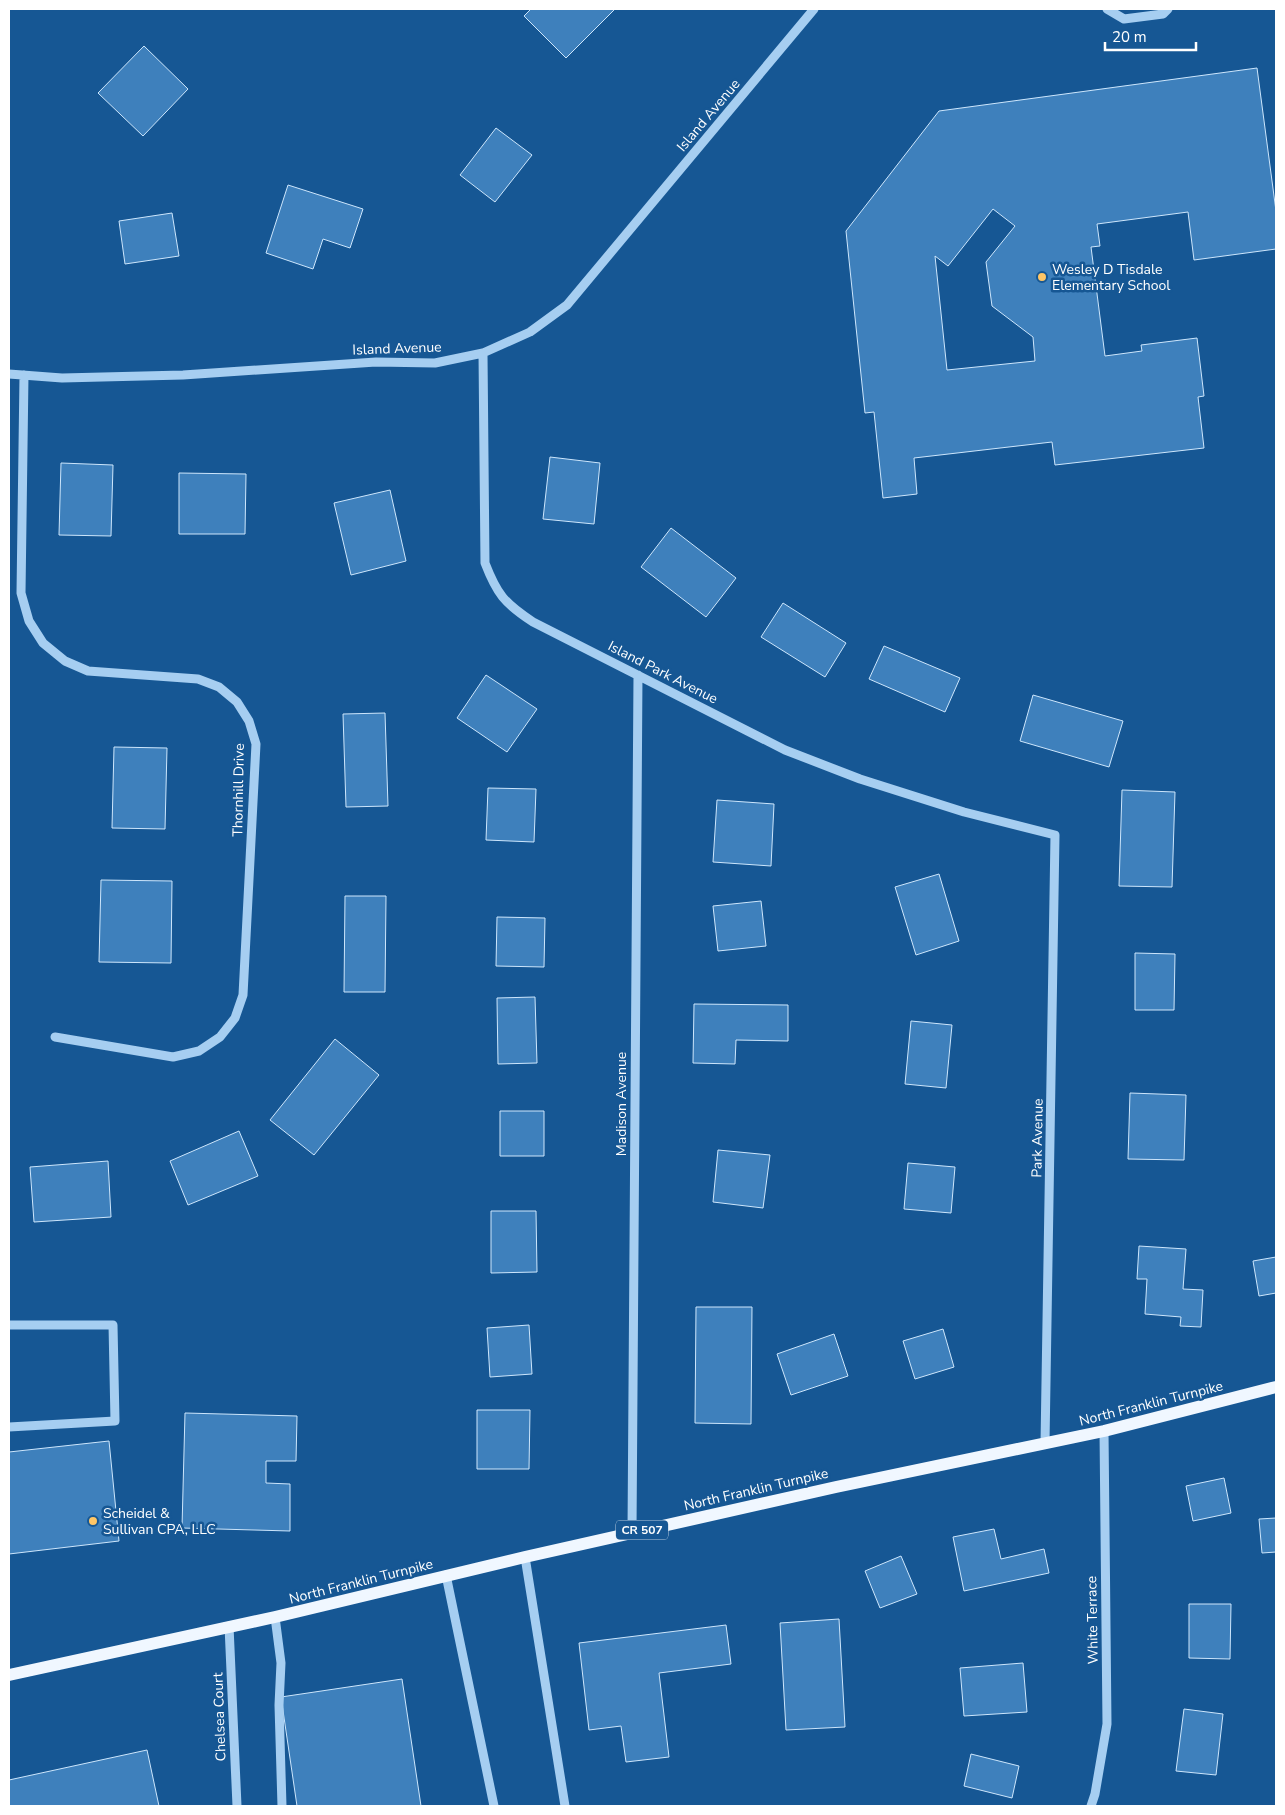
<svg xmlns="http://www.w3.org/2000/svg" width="1285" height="1815" viewBox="0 0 1285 1815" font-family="'Nunito Sans',sans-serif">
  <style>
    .building { fill: #3e80bc; stroke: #cde6fc; fill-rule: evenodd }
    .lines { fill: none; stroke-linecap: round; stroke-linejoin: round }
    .minor { stroke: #a6cef1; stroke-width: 9 }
    .major { stroke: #f0f7ff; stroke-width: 12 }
    .poi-dot { fill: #ffc666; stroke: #165794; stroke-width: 2 }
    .labels { text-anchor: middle; stroke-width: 5; stroke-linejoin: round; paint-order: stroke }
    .shield { fill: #165794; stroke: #b9cddf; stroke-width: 1 }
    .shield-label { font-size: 12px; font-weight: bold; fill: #fff }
    .street-label { font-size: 14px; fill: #fff; stroke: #165794 }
    .poi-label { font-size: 14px; fill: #fff; stroke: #165794; text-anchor: start }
  </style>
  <rect width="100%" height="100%" fill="#165794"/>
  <path class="building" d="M531,9H615L566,58L524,16Z
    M144,46L188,89L143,136L98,93Z
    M1257,68L1276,211V249L1194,260L1188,212L1097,224L1100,246L1091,247L1105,356L1142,351L1141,345L1197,338L1204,396L1198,397L1204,448L1055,465L1052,442L914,458L917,494L883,498L874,412L865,413L846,231L939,111ZM993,209L1015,226L986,262L992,306L1033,337L1035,361L947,370L935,256L948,266Z
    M496,128L532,155L495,202L460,175Z
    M288,185L363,209L350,248L323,239L313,269L266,253Z
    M172,213L179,256L125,264L119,221Z
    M550,457L600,463L594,524L543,519Z
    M61,463L113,465L111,536L59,535Z
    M179,473L246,474L245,534H179Z
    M390,490L406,561L351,575L334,503Z
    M671,528L736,578L706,617L641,567Z
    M783,603L846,643L825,677L761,637Z
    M884,646L960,678L945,712L869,679Z
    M486,675L537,709L507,752L457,718Z
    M1033,695L1123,721L1109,767L1020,741Z
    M385,713L388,806L346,807L343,714Z
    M114,747L167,748L165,829L112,828Z
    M488,788L536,789L534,842L486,840Z
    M1122,790L1175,792L1172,887L1119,886Z
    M717,800L774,804L771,866L713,862Z
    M939,874L959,941L916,955L895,887Z
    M101,880L172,881L171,963L99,962Z
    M345,896H386L385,992H344Z
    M761,901L766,946L718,951L713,906Z
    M497,917L545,918L544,967L496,966Z
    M1135,953L1175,954L1174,1010H1135Z
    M535,997L537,1063L498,1064L497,998Z
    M694,1004L788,1005V1041L736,1040L735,1064L693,1063Z
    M911,1021L952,1025L946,1088L905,1084Z
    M335,1039L379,1075L314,1155L270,1120Z
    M1130,1093L1186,1095L1184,1160L1128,1159Z
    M500,1111H544V1156H500Z
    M239,1131L258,1176L188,1205L170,1161Z
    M718,1150L770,1155L763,1208L713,1202Z
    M108,1161L111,1217L34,1222L30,1167Z
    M908,1163L955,1167L951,1213L904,1209Z
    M491,1211H536L537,1272L491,1273Z
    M1139,1246L1186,1249L1183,1289L1203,1290L1201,1327L1180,1326L1181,1317L1145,1314L1147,1279H1137Z
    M1276,1257V1293L1259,1296L1253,1261Z
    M696,1307H752L751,1424L695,1423Z
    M529,1325L532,1374L490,1377L487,1328Z
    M943,1329L954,1367L915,1379L903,1341Z
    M834,1334L848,1376L791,1395L777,1354Z
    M477,1410H530L529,1469H477Z
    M185,1413L297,1416L296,1461H266V1483L290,1484V1531L182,1528Z
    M109,1441L119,1541L9,1554V1452Z
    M1224,1478L1231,1513L1193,1521L1186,1486Z
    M1276,1518V1552L1262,1553L1259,1519Z
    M994,1529L1001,1559L1044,1549L1049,1573L964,1591L953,1537Z
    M901,1556L917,1594L880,1608L865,1571Z
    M1189,1604H1231L1230,1659L1189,1658Z
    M839,1619L845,1727L786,1730L780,1623Z
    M726,1625L731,1664L659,1673L669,1757L626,1762L621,1726L589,1730L579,1643Z
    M1023,1663L1027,1712L964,1716L960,1668Z
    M402,1679L421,1806H297L281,1697Z
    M1184,1709L1223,1714L1216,1775L1176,1771Z
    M147,1750L159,1806H9V1780Z
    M971,1754L1019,1766L1012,1798L964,1786Z"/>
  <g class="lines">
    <path class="minor" d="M1107,9L1124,19L1163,14L1168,9
      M483,353L485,563C497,594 504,603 533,622L785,750L860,779L964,812L1055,835L1045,1443
      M9,374L62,378L183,375L376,362L435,363L483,353L530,332L567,305L814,9
      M24,375L21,593L29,621L43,643L65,661L88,671L198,679L219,687L237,702L249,721L256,744L243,995L235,1018L220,1037L199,1051L173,1057L55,1037
      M9,1325H113L115,1421L9,1427
      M632,1532L638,675
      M525,1557L565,1806
      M446,1575L494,1806
      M275,1617L281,1663L279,1705L282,1806
      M229,1626L237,1806
      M1091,1806L1095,1794L1107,1724L1104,1431"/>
    <path class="major" d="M9,1675L275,1617L525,1557L836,1487L1104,1431L1276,1387"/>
  </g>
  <g class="poi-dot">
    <circle cx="1042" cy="277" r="5"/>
    <circle cx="93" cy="1521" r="5"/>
  </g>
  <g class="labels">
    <rect class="shield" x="616" y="1520.5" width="52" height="19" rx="4"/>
    <g class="shield-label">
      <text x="642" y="1534">CR 507</text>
    </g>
    <g class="street-label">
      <text transform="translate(708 115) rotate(-50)" y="5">Island Avenue</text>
      <text transform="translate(397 348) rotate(-2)" y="5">Island Avenue</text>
      <text transform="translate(663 672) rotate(27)" y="5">Island Park Avenue</text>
      <text transform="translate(238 790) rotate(-89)" y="5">Thornhill Drive</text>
      <text transform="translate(621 1104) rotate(-90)" y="5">Madison Avenue</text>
      <text transform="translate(1037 1138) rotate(-89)" y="5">Park Avenue</text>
      <text transform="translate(1151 1403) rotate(-14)" y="5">North Franklin Turnpike</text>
      <text transform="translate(756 1489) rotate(-13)" y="5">North Franklin Turnpike</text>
      <text transform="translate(361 1581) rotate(-14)" y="5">North Franklin Turnpike</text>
      <text transform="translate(1092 1620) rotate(-91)" y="5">White Terrace</text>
      <text transform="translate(219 1717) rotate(-92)" y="5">Chelsea Court</text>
    </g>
    <g class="poi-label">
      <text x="1052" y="274">Wesley D Tisdale<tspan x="1052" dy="16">Elementary School</tspan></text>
      <text x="103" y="1518">Scheidel &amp;<tspan x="103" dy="16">Sullivan CPA, LLC</tspan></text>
    </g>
  </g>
  <rect width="1285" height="1815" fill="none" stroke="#ffffff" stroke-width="20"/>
  <path d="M1105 42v8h91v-8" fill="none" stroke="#ffffff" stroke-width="2.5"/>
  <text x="1112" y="42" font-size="15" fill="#ffffff" stroke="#165794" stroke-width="4" paint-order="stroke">20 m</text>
</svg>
